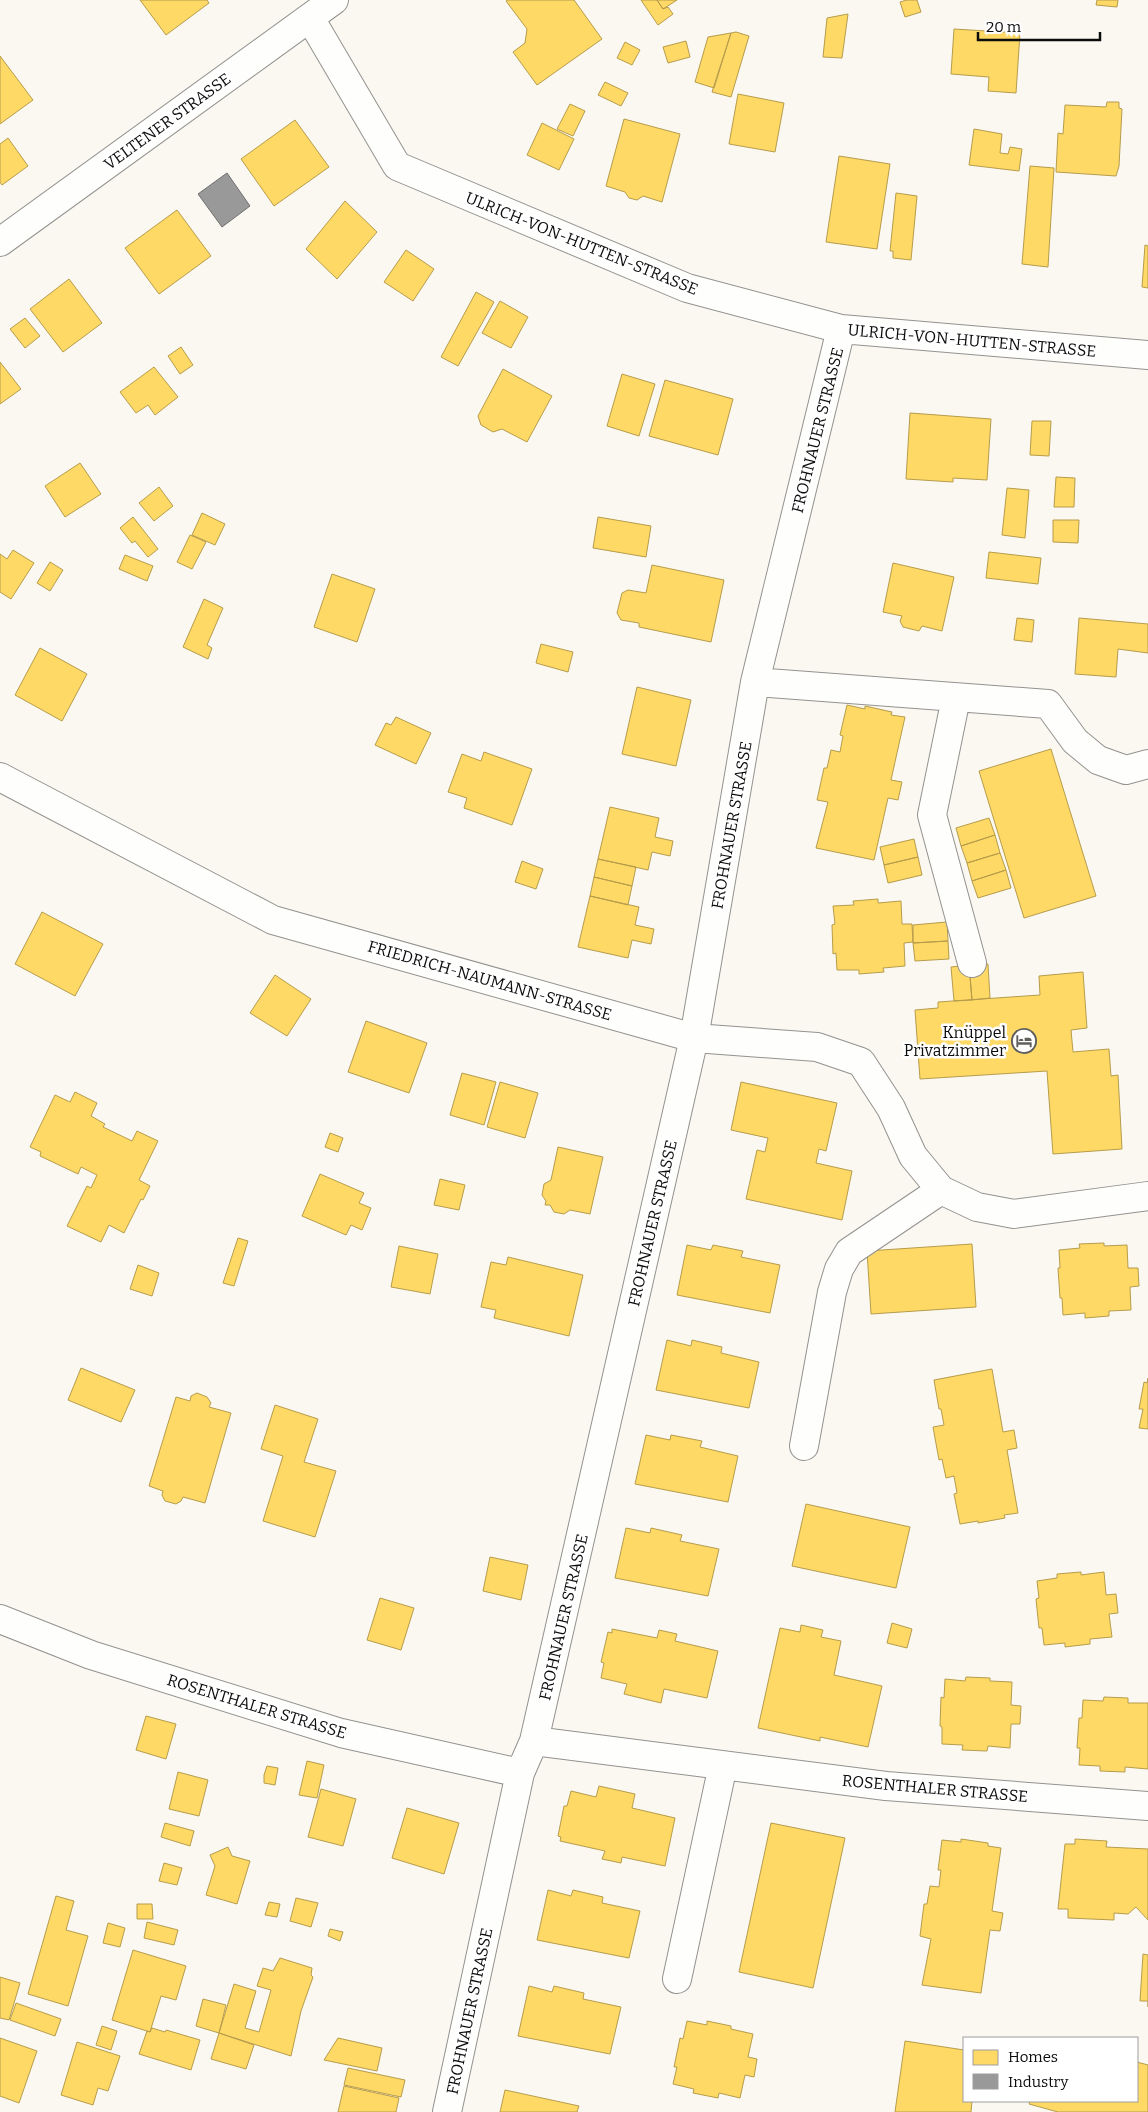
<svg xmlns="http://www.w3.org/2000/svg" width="1148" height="2112" viewBox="0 0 1148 2112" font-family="Bitter,serif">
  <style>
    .homes { fill: #ffd966; stroke: #b69c4b }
    .industry { fill: #999; stroke: #6f6f6f }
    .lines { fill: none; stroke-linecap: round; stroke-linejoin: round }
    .minor-casing { stroke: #93928f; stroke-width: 30 }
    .minor { stroke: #fefefd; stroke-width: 28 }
    .labels { text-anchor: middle; stroke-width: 5; stroke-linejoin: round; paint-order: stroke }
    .street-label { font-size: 16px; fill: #0c0c0c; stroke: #fff }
    .poi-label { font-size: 16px; fill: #0c0c0c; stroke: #fff; text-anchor: end }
  </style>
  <rect width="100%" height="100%" fill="#faf8f0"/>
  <path class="homes" d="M140,0H207L209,3L166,35Z
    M508,0H574L602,39L537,85L513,52L525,43L527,29L506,1Z
    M641,0H657L663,9L668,7L673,14L658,25Z
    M657,0H677L663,9Z
    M907,0H917L921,12L905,17L900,2Z
    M1097,0H1118L1117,7L1096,5Z
    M848,14L842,58L823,57L827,18Z
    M954,29L1020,33L1016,93L988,91L989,77L951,74Z
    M736,32L749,36L731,97L712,92L731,33Z
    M731,33L714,88L695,82L708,37Z
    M686,41L690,57L668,63L663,47Z
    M625,42L640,50L632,65L617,58Z
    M0,56L33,100L0,124Z
    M605,82L628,93L621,106L598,95Z
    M738,94L784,103L775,152L729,144Z
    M1107,102H1119V108L1122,109L1119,166L1116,176L1056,172L1058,133L1063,134L1065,105L1106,107Z
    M570,104L585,111L573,136L557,129Z
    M624,119L680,134L662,202L643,196L637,200L629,198L625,192L606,186Z
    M295,120L329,167L274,206L241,159Z
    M542,123L574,139L559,170L527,155Z
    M974,129L1002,134L1000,153L1008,154L1010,147L1022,149L1019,171L969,165Z
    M8,138L28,166L2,185L0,182V144Z
    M839,156L890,164L877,249L826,242Z
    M1030,166L1054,168L1048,267L1022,264Z
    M896,193L917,196L911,260L893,258V251H890Z
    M345,201L377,232L337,279L306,249Z
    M177,210L211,256L159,294L125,248Z
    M1145,245L1148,246V288L1142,287Z
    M406,250L434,269L413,301L384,282Z
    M69,279L102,323L63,352L30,309Z
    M476,292L494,302L458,366L441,357Z
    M500,301L528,317L511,348L482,333Z
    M25,318L40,336L25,348L10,329Z
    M181,347L193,365L180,374L168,356Z
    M0,362L21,389L0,404Z
    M154,367L178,397L155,415L148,405L136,413L120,392Z
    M503,369L552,396L527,442L502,429L493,432L481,425L478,416Z
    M622,374L655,384L639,436L607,426Z
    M665,380L733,399L718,455L649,436Z
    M910,413L991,419L987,480L953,478V482L906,479Z
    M1032,421H1051L1049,456L1030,455Z
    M80,463L101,494L65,517L45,486Z
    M1056,477L1075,478L1074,507H1054Z
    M159,487L173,506L154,521L139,503Z
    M1007,488L1029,490L1025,538L1002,535Z
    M202,513L225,524L215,545L192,535Z
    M133,517L158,549L148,557L135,541L132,543L120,528Z
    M598,517L651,526L646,557L593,548Z
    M1053,520H1079L1078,543L1053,542Z
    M190,535L206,542L192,569L177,562Z
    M13,550L34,563L11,599L0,592V554L7,559Z
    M989,552L1041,558L1038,584L986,578Z
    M125,555L153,566L147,581L119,569Z
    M50,562L63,570L50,591L37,583Z
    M893,563L954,577L942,631L922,626L919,631L903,627L900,621L902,616L883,612Z
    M652,565L724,580L711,642L639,627V623L621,620L617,613L622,593L628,590L646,593Z
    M332,574L375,589L357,642L314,627Z
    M204,599L223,608L207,645L212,648L208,659L183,647Z
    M1017,618L1034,620L1032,642L1014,640Z
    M1079,618L1148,624V653L1118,649L1116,677L1075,674Z
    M541,644L573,652L568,672L536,663Z
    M40,648L87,674L62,721L15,695Z
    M637,687L691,700L676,766L622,754Z
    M847,705L865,709V706L892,712L891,715L905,717L891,780L902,782L898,800L888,798L874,860L816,848L828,802L817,800L824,768H827L831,750L840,752L843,736L840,735Z
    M396,717L431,733L416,764L375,745L386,723L391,725Z
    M1051,749L1096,896L1024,918L979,771Z
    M484,752L532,769L512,825L464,808L467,798L448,792L462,754L481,761Z
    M610,807L659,818L655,837L673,841L670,856L652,852L648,870L598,859Z
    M989,818L995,835L961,846L956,828Z
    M995,835L1000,853L967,863L961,846Z
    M914,839L918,857L884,865L880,847Z
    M1000,853L1006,870L972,881L967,863Z
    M918,857L922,875L888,883L884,865Z
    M598,859L636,867L632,886L594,877Z
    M522,861L543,869L536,889L515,882Z
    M1006,870L1011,888L978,898L972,881Z
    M594,877L632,886L628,905L590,896Z
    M590,896L639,907L635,925L654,929L651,944L632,940L628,958L578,947Z
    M878,899V903L901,901L902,924H912L913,942L904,943L905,966L883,968L884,972L859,974V970H837L836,953L833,954L832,925L835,924L833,906L854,905L853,901Z
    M42,912L103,944L75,996L15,964Z
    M947,922L948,941L913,943V925Z
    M948,941L949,959L915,961L913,943Z
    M988,964L990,998L972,1000L969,965Z
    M969,965L972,1000L954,1001L951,967Z
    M1083,972L1087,1028L1071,1030L1073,1052L1109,1049L1111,1076L1118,1075L1122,1149L1053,1154L1047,1071L920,1079L915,1010L938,1008V1002L1040,995L1039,976Z
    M275,975L311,999L287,1036L250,1013Z
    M366,1021L427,1043L409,1093L348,1072Z
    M462,1073L496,1082L484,1125L450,1115Z
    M500,1082L538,1093L525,1138L487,1127Z
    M741,1082L837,1103L826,1151L819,1149L816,1163L852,1171L842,1220L746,1199L757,1150L765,1152L768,1138L731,1130Z
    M75,1092L97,1103L91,1116L105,1124L103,1127L132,1141L137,1131L158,1141L139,1180L150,1186L143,1200L141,1199L124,1233L109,1225L101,1242L67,1226L87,1186L91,1188L97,1175L81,1167L78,1174L40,1156L41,1152L30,1147L55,1095L70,1102Z
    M330,1133L343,1138L338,1152L325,1147Z
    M558,1147L603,1157L590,1214L570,1210L564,1214L554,1212L550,1205H545L546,1201L542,1195L544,1184L551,1180Z
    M320,1174L364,1193L359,1203L371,1208L362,1230L351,1225L346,1235L302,1216Z
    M440,1179L465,1185L459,1210L434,1205Z
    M238,1238L248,1241L234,1286L223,1283Z
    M1104,1243V1246L1127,1245L1128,1268H1138L1139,1286L1130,1287L1131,1310L1109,1311V1316L1085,1318V1313L1063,1315L1062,1298H1060L1058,1268H1060L1059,1250L1080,1248L1079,1244Z
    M972,1244L976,1307L871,1314L867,1251Z
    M687,1245L711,1250L713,1245L743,1251L741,1257L780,1265L770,1313L677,1295Z
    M399,1246L438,1254L430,1294L391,1287Z
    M508,1257L583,1275L569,1336L494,1318L496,1310L481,1307L491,1262L506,1265Z
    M138,1265L159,1273L152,1296L130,1289Z
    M667,1340L691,1346L692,1340L722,1347L721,1353L759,1362L749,1408L656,1390Z
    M81,1368L135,1390L121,1422L68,1400Z
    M992,1369L1003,1432L1014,1430L1017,1448L1007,1450L1018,1513L1004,1515L1005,1518L978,1523V1521L960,1524L954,1494L957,1493L954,1476L946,1478L942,1459L939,1460L933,1427L944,1425L941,1409H939L934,1380Z
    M1148,1378V1429L1139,1428L1143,1409H1139L1144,1382L1147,1383Z
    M197,1393L207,1397L211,1403L209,1407L231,1413L205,1503L183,1497L181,1501L176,1504L165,1501L162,1495L163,1491L149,1486L176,1397L190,1401L191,1396Z
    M275,1405L318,1419L304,1462L336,1471L315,1537L263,1521L283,1456L261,1449Z
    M646,1435L670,1440L671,1435L702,1441L700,1447L738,1456L728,1502L635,1484Z
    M806,1504L910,1527L896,1588L792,1566Z
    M626,1528L650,1533L651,1528L682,1535L680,1541L719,1549L708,1596L615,1578Z
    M490,1557L528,1565L521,1600L483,1591Z
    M1081,1572V1575L1104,1572L1106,1595L1116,1594L1118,1613L1109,1614L1112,1637L1090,1639V1644L1065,1647V1643L1044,1645L1042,1628H1039L1036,1599L1039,1598L1037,1581L1057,1578V1574Z
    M380,1598L414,1608L401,1650L367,1640Z
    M892,1623L912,1629L907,1648L887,1643Z
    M801,1625L823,1630L821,1637L841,1641L834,1675L882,1686L868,1747L820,1737V1741L758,1728L780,1628L800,1632Z
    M612,1629L657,1638L659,1630L677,1634L675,1641L718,1651L707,1698L664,1689L661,1703L624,1694L627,1684L601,1678L604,1663L601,1662L608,1632L612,1633Z
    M966,1677L990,1678V1681L1012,1682L1011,1705L1021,1706L1020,1724H1011L1010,1748L988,1746L987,1751L962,1750L963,1745L942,1744V1727L940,1726L941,1697L944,1698L945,1679L965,1681Z
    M1104,1697L1128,1698V1703H1148V1769L1125,1767V1772L1100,1771V1766L1079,1765L1080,1748H1077L1079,1718H1082L1083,1700L1103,1701Z
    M146,1716L176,1724L166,1759L136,1750Z
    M307,1761L324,1765L317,1798L299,1795Z
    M267,1766L278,1768L275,1785L264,1783V1775Z
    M178,1772L208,1780L199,1816L169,1809Z
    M599,1786L635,1794L632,1808L675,1818L665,1866L622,1857L621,1863L602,1859L605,1851L560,1841L561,1837L558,1836L564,1806H567L571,1791L596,1797Z
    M321,1789L356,1799L343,1846L308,1837Z
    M407,1808L459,1823L444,1874L392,1858Z
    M165,1823L194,1831L190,1846L161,1837Z
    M771,1823L845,1838L813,1988L739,1972Z
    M961,1839L988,1843V1846L1001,1848L992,1911L1003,1913L1000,1931L990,1930L981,1993L922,1985L931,1939L920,1936L924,1904H927L930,1886L939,1887L941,1870H938L942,1840L961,1842Z
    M1075,1839L1107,1841L1106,1847L1148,1849V1920L1136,1907L1128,1914L1114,1913V1920L1068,1918V1909H1058L1065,1844H1075Z
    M228,1847L232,1856L250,1861L237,1904L206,1895L215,1866L210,1855Z
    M164,1863L182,1868L177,1885L159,1881Z
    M548,1890L571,1896L573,1890L603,1897L602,1903L640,1911L629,1958L537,1940Z
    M56,1896L74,1901L66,1930L88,1936L68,2006L28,1994Z
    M296,1898L318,1903L311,1927L290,1921Z
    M269,1902L280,1904L277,1917L265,1915Z
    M137,1904H152L153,1919H137Z
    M147,1922L178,1930L174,1945L144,1938Z
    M108,1923L125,1928L120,1947L103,1943Z
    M330,1929L343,1932L340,1941L328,1936Z
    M133,1950L186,1966L176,2000L161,1996L150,2032L112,2020Z
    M1143,1954L1148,1955V2007V2001H1140Z
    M280,1958L312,1968L311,1975L313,1977L301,2011L291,2056L219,2033L234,1984L256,1991L245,2028L259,2032L271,1990L257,1986L263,1968L273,1971Z
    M0,1977L20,1983L9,2020L0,2018Z
    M529,1986L552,1992L554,1986L584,1993L583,1999L621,2007L610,2054L518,2036Z
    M203,1999L226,2005L219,2033L196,2026Z
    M16,2003L61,2019L55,2036L10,2020Z
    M687,2021L707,2025V2021L731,2026V2029L753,2034L748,2057L757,2059L754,2077L745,2075L740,2098L719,2093L718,2098L693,2093L694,2089L673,2084L677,2067H674L680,2038L683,2039Z
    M102,2026L117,2031L111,2050L96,2045Z
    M152,2028L165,2032L166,2030L200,2040L191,2070L139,2054L147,2031L150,2032Z
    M219,2033L254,2045L246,2069L211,2059Z
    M0,2038L37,2051L19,2103L0,2096Z
    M338,2038L382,2048L377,2071L324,2060Z
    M905,2041L964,2050V2101H972L971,2112H895Z
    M77,2042L120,2056L108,2091L98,2088L93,2105L61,2095Z
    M1137,2062L1148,2065V2112H1058L1029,2104L1030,2101H1137Z
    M348,2068L405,2080L401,2097L344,2085Z
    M344,2086L399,2098L396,2112H338Z
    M505,2090L579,2106L577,2112H500Z"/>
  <path class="industry" d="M227,173L250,206L222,227L198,194Z"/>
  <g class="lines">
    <defs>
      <path id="minor" d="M310,18L397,166L687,288L841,329L1148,355
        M0,242L334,0
        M755,682L1048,704L1075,741L1098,760L1126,770L1148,764
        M956,698L932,815L972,963
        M0,777L273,920L694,1038L817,1047L861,1062L891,1108L913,1156L941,1190L977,1207L1014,1214L1148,1196
        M804,1446L832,1292L839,1269L849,1252L941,1190
        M0,1619L91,1655L341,1733L520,1773
        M534,1741L886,1786L1148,1806
        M677,1979L723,1765
        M447,2112L520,1773L534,1741L694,1038L755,682L841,329"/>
    </defs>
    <use href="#minor" class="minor-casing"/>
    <use href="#minor" class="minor"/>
  </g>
  <defs>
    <symbol id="hotel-ring" viewBox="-11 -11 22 22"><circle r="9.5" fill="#fff" stroke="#5f5f5c" stroke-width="1.5"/><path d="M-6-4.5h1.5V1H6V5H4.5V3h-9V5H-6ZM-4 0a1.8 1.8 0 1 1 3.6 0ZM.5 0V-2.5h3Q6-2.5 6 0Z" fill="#5f5f5c"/></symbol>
  </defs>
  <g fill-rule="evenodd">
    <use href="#hotel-ring" x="1010" y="1027" width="28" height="28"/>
  </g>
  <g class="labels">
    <g class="street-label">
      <text transform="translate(167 121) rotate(-36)" y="6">VELTENER STRASSE</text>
      <text transform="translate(582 243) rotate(22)" y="6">ULRICH-VON-HUTTEN-STRASSE</text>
      <text transform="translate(972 340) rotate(5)" y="6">ULRICH-VON-HUTTEN-STRASSE</text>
      <text transform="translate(817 430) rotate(-76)" y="6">FROHNAUER STRASSE</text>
      <text transform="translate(731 825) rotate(-80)" y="6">FROHNAUER STRASSE</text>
      <text transform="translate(490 980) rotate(16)" y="6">FRIEDRICH-NAUMANN-STRASSE</text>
      <text transform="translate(652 1223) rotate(-77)" y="6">FROHNAUER STRASSE</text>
      <text transform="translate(563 1617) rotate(-77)" y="6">FROHNAUER STRASSE</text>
      <text transform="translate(257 1706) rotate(17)" y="6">ROSENTHALER STRASSE</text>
      <text transform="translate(935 1788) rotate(5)" y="6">ROSENTHALER STRASSE</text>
      <text transform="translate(469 2011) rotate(-78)" y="6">FROHNAUER STRASSE</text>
    </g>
    <g class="poi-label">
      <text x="1006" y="1038">Knüppel<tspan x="1006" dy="18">Privatzimmer</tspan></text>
    </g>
  </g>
  <rect x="963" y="2037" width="175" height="65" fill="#ffffff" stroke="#9e9e9e"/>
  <rect x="973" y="2050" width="25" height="15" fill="#ffd966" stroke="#9e9e9e"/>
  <text x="1008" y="2062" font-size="15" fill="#0c0c0c">Homes</text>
  <rect x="973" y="2074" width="25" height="15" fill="#999999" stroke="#9e9e9e"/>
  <text x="1008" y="2087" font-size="15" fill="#0c0c0c">Industry</text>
  <path d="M978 32v8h122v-8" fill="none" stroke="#0c0c0c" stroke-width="2.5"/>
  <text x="986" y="32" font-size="15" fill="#0c0c0c" stroke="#ffffff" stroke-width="4" paint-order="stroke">20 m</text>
</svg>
